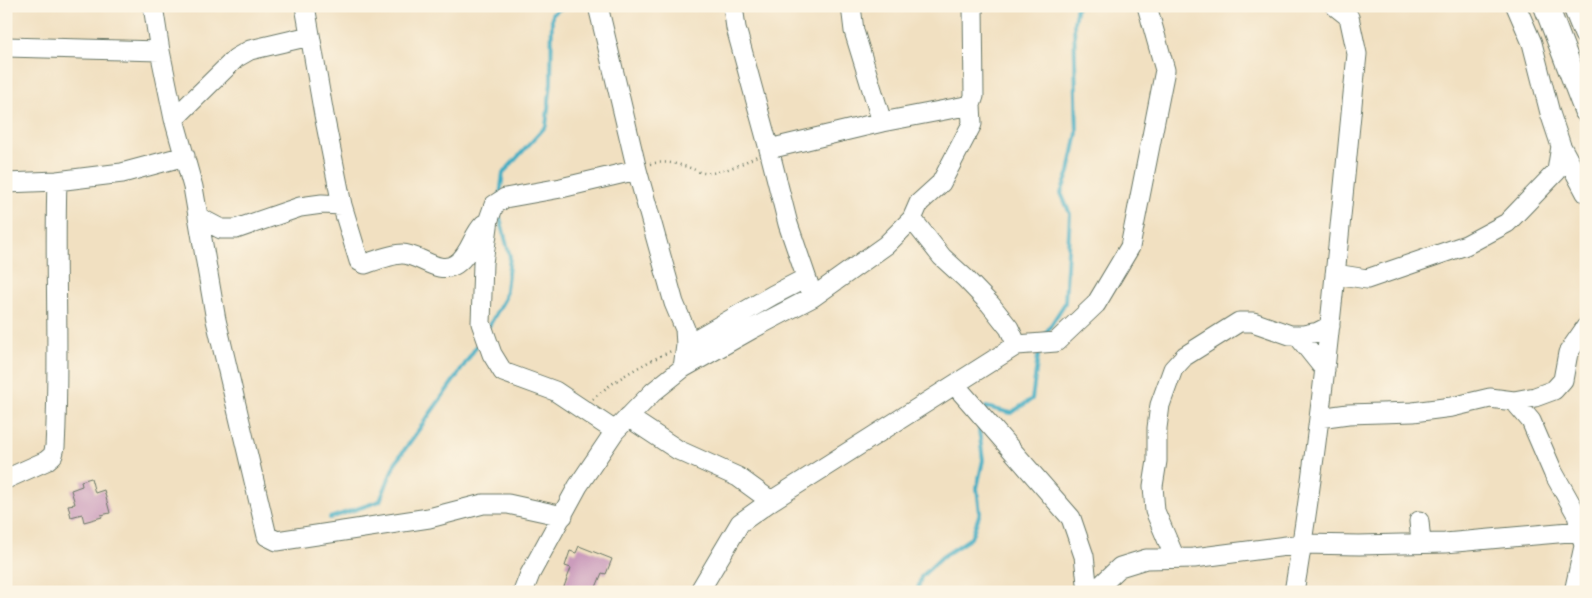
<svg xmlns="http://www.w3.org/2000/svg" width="1592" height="598" viewBox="0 0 1592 598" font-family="'Architects Daughter',sans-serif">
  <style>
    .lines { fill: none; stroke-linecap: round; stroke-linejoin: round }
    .stream { stroke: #44adc3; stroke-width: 4 }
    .building { fill: #cb9cbc }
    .minor-casing { stroke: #687665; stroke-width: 21 }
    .major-casing { stroke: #687665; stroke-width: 26 }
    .path { stroke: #687665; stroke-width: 2.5; stroke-dasharray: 1 4; stroke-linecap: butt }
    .minor { stroke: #fff; stroke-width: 19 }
    .major { stroke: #fff; stroke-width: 24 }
  </style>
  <rect width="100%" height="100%" fill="#fcf5e5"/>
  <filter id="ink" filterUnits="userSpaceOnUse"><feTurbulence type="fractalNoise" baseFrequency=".02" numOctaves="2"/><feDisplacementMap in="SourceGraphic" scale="10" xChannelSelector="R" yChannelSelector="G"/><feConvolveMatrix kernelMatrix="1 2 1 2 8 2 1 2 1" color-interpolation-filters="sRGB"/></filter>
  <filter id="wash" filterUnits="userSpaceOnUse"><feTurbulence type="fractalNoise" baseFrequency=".0096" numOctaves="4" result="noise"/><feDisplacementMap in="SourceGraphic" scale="20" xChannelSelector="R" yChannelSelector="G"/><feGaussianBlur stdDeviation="1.12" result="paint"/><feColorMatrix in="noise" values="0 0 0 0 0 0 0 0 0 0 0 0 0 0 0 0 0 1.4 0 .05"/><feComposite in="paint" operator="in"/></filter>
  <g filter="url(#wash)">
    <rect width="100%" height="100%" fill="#f1e0c1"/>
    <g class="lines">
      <path class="stream" d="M500,195L503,173L546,126L551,83L552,14L564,6
        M489,326L505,298L510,257L499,214
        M1044,336L1065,303L1070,214L1061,193L1069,172L1077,133L1074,22L1077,6
        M985,411L986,407L1011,413L1032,399L1039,349
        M330,518L380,501L395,463L459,373L480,341
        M917,592L921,577L942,557L971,538L980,513L977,488L983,460L979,430L981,425"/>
    </g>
    <g id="blocks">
      <path class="building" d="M91,478L95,493L104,490L110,513L101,515L102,517L84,522L82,514L71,517L68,505L75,504L71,490L82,486L81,481Z
        M579,546L612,559L606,574L602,573L594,592H562L571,568L565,566L570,551L576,553Z"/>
    </g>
  </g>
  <g filter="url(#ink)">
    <use href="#blocks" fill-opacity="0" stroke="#687665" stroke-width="1"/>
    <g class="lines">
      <defs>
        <path id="minor" d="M153,6L160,51L174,119L193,187L216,320L267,536L277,541L429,518L483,504H508L563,516
          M305,6L324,115L342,205L359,261L365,264C374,261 393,254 402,254C420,254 438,276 456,264C471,254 472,235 484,224
          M598,6L637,170L674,303L685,329L686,345L683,368
          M733,6L736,28L769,149L882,122
          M851,6L854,31L882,122L971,105
          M6,47L160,51
          M174,119L236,58L250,50L310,36
          M1561,146L1586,193
          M769,149L788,224L813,297
          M6,183L57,181L122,173L185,156
          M198,217L221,229H236L300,207L322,204L342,205
          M912,219L942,257L965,278L990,304L1009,328L1017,345
          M1335,274L1367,279L1466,245L1507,223L1557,171L1561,146L1550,113L1532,43L1516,6
          M1297,335L1325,370
          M686,345L773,295L806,278
          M955,385L1071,518L1084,556L1088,592
          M1514,401L1535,397L1554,390L1563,380L1568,353L1586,327
          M628,417L678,450L738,477L771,501
          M1319,418L1348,414L1413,412L1452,407L1490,398L1514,401L1531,421L1553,472L1577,515L1584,546L1574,592
          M615,431L555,391L503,372L492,354L481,323L483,263L489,219L494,205L505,198L561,188L637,170
          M6,479L46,461L53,455L55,447C60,358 54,270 57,181
          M1419,521L1421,543
          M1175,558L1155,511L1153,486L1157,461V428L1160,405L1173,369L1185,356L1239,322H1253L1290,335H1303L1318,332L1330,326
          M523,592L530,574L578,486L615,431L653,392L683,368L752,329L813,297L886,245L912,219L919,203L941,183L972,124L971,105L974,96L973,6
          M699,592L740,523L771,501L1017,345L1056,342L1096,304L1130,247L1165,70L1147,6
          M1094,592L1120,567L1146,559L1194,558L1302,544L1359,545L1445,543L1581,531
          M1294,592C1324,414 1339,233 1357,54L1349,17L1335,6"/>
        <path id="major" d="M1546,6L1586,110
          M1575,6L1586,33"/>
      </defs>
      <use href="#minor" class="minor-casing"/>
      <use href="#major" class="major-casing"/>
      <path class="path" d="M650,164C665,160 679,164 693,169C696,170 700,173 704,173C719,175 744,163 757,156
        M593,399C615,379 643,364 671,351"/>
      <use href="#minor" class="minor"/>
      <use href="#major" class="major"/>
    </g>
  </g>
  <rect width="1592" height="598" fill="none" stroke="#fcf5e5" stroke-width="25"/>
</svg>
